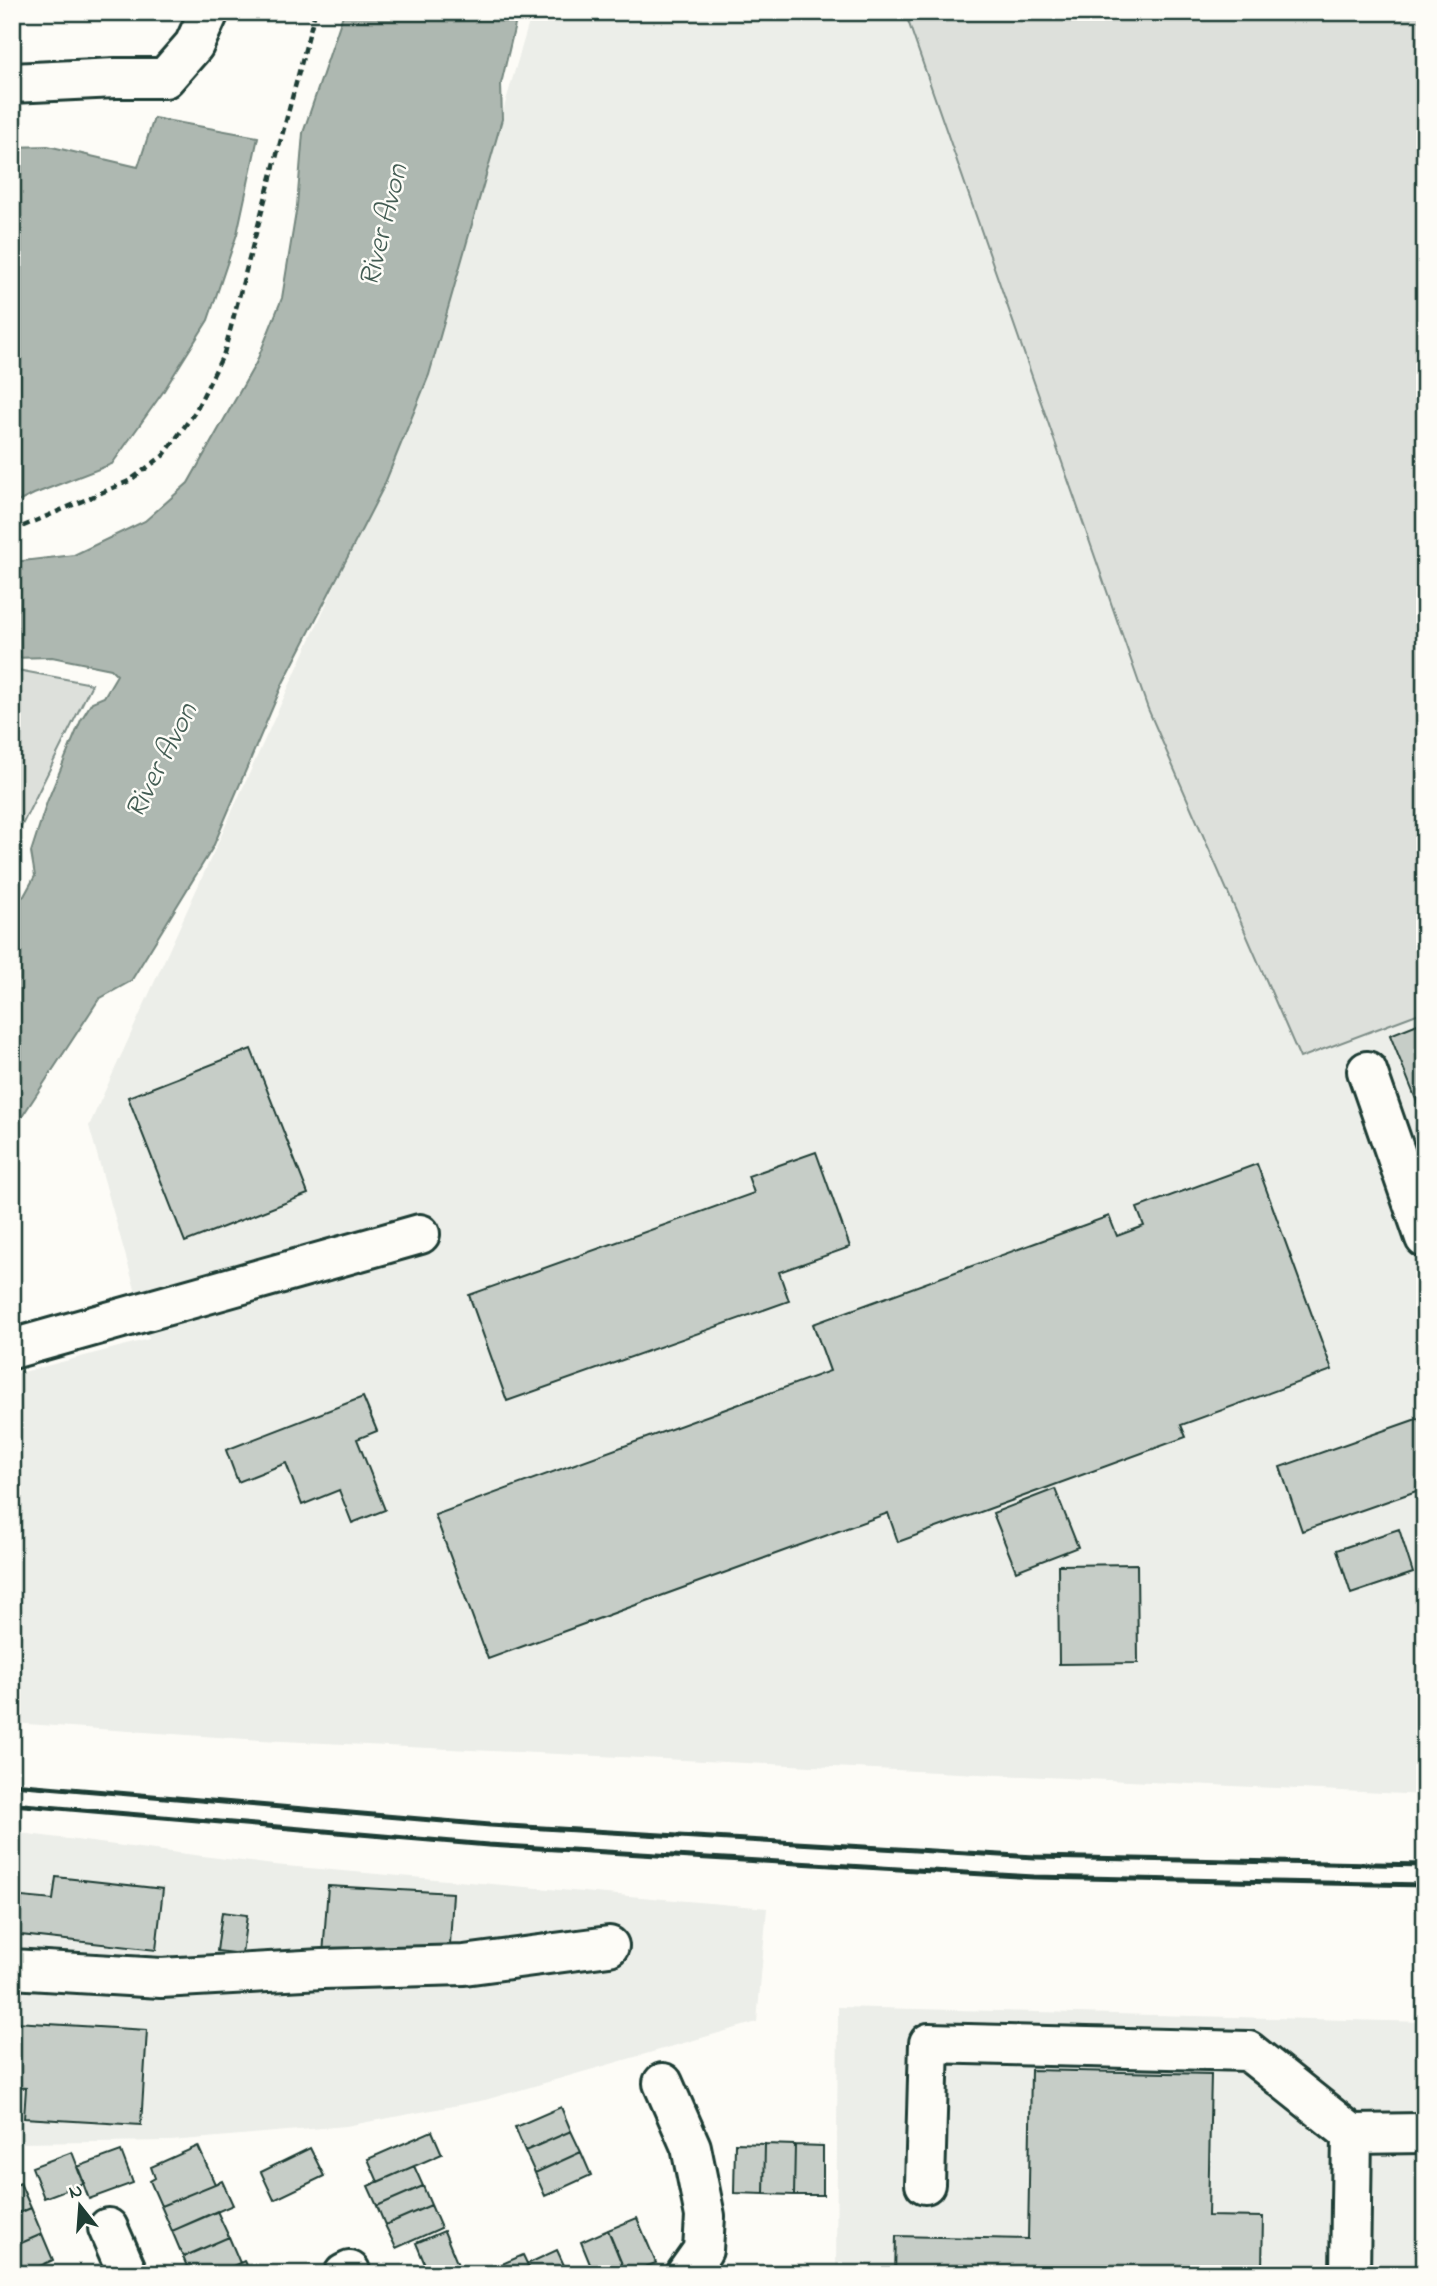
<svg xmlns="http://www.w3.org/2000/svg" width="1437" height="2286" viewBox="0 0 1437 2286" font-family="'Indie Flower',sans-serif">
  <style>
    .built { fill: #eceee9 }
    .green { fill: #dde0db; stroke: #7e8e88; stroke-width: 2 }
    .water { fill: #aeb8b1; stroke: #75877f; stroke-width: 2 }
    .building { fill: #c6cdc7; stroke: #1f3d34; stroke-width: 2 }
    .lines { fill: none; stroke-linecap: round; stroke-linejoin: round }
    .minor-casing { stroke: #1f3d34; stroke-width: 44 }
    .path { stroke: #1f3d34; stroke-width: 4.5; stroke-dasharray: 7 5; stroke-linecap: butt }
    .minor { stroke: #fdfcf7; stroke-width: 38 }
    .rail { stroke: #1f3d34; stroke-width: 5 }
    .labels { text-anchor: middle; stroke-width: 5; stroke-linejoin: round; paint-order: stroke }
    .water-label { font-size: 30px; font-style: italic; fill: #435c53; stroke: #fdfcf7 }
  </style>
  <rect width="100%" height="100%" fill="#fdfcf7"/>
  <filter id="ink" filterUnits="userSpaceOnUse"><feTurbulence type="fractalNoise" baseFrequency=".0143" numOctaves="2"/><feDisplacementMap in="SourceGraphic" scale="14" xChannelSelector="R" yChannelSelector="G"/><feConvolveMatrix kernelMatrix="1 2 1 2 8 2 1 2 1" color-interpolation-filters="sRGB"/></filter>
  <g filter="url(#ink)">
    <path class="built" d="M532,12H905L1148,709L1300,1058L1425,1011V1795L261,1740L12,1723V1375L149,1339L89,1126L416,407Z
      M12,1832L274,1865L767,1908L757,2022L485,2100L346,2126L171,2141L17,2143L12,2146Z
      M838,2007L1425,2022V2274H836Z"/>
    <path class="green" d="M905,12H1425V1011L1300,1058L1148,709Z
      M12,669L92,684L21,827L12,824Z"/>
    <path class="water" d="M344,12H518L501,84L502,119L429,375L383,488L283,683L213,847L131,981L99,999L12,1132V903L24,896L35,876L31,852L47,802L81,720L92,702L104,697L117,675L111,669L52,657L12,658V560L14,562L74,555L145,521L188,483L256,363L282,298L297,206L303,133Z
      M154,118L258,137L237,234L208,320L163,392L112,464L34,494L12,505V147L48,146L138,167Z"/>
    <path class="building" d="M1425,1021V1122L1390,1035Z
      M251,1049L308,1194L185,1242L128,1097Z
      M816,1152L850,1247L779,1272L789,1301L507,1401L469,1295L754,1193L748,1176Z
      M1257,1164L1332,1370L1181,1425L1186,1437L898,1542L888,1513L488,1659L435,1515L830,1371L813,1324L1109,1216L1117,1236L1144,1226L1137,1208Z
      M363,1397L377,1431L357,1439L385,1510L352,1523L339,1490L302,1505L286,1463L238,1482L226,1450Z
      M1425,1416V1488L1302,1531L1280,1467Z
      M1055,1489L1078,1547L1016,1571L993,1513Z
      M1399,1529L1413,1573L1351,1594L1337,1550Z
      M1137,1564L1138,1663L1059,1664L1058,1565Z
      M56,1877L163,1889L156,1950L12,1934V1896L53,1900Z
      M328,1886L453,1893L449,1962L323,1955Z
      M222,1912L247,1915L242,1954L217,1951Z
      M15,2022L147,2030L141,2125L24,2118L26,2088L12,2087Z
      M1031,2070L1211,2074L1208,2216L1263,2217L1262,2269L1337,2271V2274H895L896,2236L1028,2239Z
      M561,2107L571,2131L525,2151L515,2127Z
      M432,2131L442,2154L378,2182L368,2159Z
      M571,2131L581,2152L535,2173L525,2151Z
      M735,2143L765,2144L764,2194L734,2193Z
      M765,2144L795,2145L794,2195L764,2194Z
      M795,2145L823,2146V2195H794Z
      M198,2146L215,2184L161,2206L150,2181L155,2178L151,2167Z
      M310,2148L324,2176L274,2200L261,2172Z
      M121,2151L133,2183L89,2199L77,2167Z
      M72,2152L84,2183L44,2198L32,2167Z
      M581,2152L591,2175L545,2196L535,2173Z
      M414,2166L423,2186L377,2206L368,2186Z
      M222,2181L233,2205L172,2231L161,2206Z
      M20,2183L31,2208L12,2216V2187Z
      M423,2186L431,2205L385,2225L377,2206Z
      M431,2205L441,2228L396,2248L385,2225Z
      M31,2208L42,2234L12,2247V2216Z
      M217,2211L229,2237L183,2257L172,2231Z
      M637,2218L656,2263L626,2274L608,2230Z
      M608,2230L626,2274H594L581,2242Z
      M444,2231L460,2270L450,2274H429L416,2243Z
      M42,2234L53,2260L23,2274H12V2247Z
      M229,2237L240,2263L214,2274H190L183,2257Z
      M557,2250L568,2274H532L527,2264Z
      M523,2255L532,2274H498L495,2267Z
      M244,2261L250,2274H214L240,2263Z
      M495,2267L498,2274H481Z"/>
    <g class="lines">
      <defs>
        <path id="minor" d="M12,83L116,78H165L194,45L209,12
          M1367,1071L1425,1238
          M12,1349L420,1234
          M12,1969L161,1978L322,1969L464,1965L609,1946
          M663,2083L691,2147L705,2216L703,2250L686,2274
          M925,2184L929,2043L1248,2051L1352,2134L1425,2133
          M108,2228L128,2274
          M344,2274L350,2271
          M1350,2274L1352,2134"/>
      </defs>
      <use href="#minor" class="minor-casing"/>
      <path class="path" d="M12,531L129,481L164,455L195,412L224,353L315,12"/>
      <use href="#minor" class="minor"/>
      <path class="rail" d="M12,1784L490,1825L1035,1857L1425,1865
        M12,1804L488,1845L1034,1877L1425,1885"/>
    </g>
  </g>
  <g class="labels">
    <g class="water-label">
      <text transform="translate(382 225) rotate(-76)" y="10">River Avon</text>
      <text transform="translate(160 760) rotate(-63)" y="10">River Avon</text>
    </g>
  </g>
  <rect width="1437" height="2286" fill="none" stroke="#fdfcf7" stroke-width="42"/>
  <rect x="21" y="21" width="1395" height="2244" fill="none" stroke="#1f3d34" stroke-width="2.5" filter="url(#ink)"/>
  <g transform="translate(80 2206) rotate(343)" stroke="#fdfcf7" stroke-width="5" paint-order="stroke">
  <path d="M0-5L12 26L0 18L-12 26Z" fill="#1f3d34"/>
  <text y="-10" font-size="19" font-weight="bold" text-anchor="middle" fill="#1f3d34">N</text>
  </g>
</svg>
